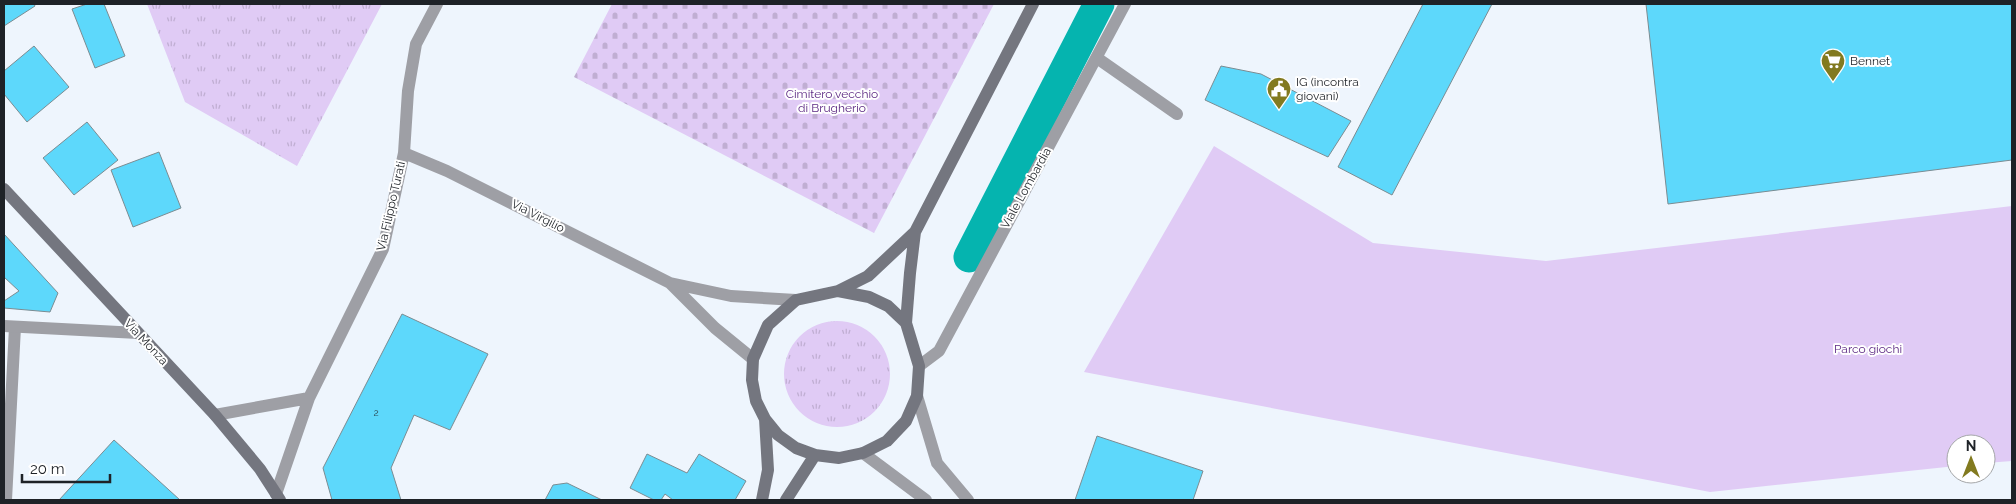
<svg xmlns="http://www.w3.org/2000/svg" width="2016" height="504" viewBox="0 0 2016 504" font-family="Raleway,sans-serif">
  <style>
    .grass { fill: url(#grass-tufts) }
    .cemetery { fill: url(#cemetery-stones) }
    .park { fill: #e0cbf5 }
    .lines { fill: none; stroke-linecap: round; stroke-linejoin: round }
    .canal { stroke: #05b4af; stroke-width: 31 }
    .building { fill: #5dd8fb; stroke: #7b8c92 }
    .lane { stroke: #9e9fa5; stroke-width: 12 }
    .street { stroke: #9e9fa5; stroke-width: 12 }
    .secondary { stroke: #74767f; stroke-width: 12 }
    .labels { text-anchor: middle; stroke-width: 4; stroke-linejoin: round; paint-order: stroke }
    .number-label { font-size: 10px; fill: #2e505c }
    .poi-label { font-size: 12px; fill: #1e2227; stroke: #fff; text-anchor: start }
    .park-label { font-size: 12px; fill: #5b2782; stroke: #fff }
    .street-label { font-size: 12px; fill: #1e2227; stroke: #fff }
  </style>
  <defs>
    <pattern id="grass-tufts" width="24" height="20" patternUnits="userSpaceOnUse" patternTransform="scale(1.25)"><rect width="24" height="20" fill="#e0cbf5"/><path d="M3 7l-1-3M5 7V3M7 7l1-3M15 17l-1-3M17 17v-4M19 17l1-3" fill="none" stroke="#c0aed2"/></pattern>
    <pattern id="cemetery-stones" width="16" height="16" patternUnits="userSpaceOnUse" patternTransform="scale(1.25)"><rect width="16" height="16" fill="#e0cbf5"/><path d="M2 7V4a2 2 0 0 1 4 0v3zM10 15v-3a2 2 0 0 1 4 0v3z" fill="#c0aed2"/></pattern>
  </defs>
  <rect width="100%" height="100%" fill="#eef5fd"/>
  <path class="grass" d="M147,4H382L297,166L185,102Z
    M784 374a53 53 0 1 1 106 0a53 53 0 1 1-106 0Z"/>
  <path class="cemetery" d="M612,4H994L874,233L574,77Z"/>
  <path class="park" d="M1214,146L1373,243L1546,261L2012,206V461L1986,463V444H1956V466L1710,492L1084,372Z"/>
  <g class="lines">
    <path class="canal" d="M969,257L1099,4"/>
  </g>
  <path class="building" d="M4,4H34L35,6L4,26Z
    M87,4H104L125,56L95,68L72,9Z
    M1423,4H1492L1392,195L1338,167Z
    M1646,4H2012V160L1668,204Z
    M34,46L69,87L27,122L4,94V71Z
    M1221,66L1261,74L1351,121L1328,157L1205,100Z
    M87,122L118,160L74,195L43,158Z
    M159,152L181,208L133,227L111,170Z
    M4,234L58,293L50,312L4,308V301L19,291L4,277Z
    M402,314L488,354L450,430L414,415L391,468L401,500H332L323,468Z
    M1097,436L1203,471L1193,500H1075Z
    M114,440L180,500H59Z
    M647,454L687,473L699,454L746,481L735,500H673L665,494L661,500H654L630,488Z
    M567,483L602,500H545L553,485Z"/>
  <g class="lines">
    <path class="lane" d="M1097,58L1177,114
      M6,500L15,327"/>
    <path class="street" d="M404,153L447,171L670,283L731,296L796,300
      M670,283L715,328L753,359
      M4,326L138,333
      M919,366L939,351L1125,4
      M917,396L937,463L968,500
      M215,415L309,398
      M863,453L926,500
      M276,494L309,398L383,249L404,153L408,91L416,44L437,4"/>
    <path class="secondary" d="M4,189L215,415L260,469L280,500
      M838,291L869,297L888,306L906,323L919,366L917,396L906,421L887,441L863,453L839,458L815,455L796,448L778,435L765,419L756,401L752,380L753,359L768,325L796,300Z
      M838,291L868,276L915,232
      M906,323L910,273L915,232L1033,4
      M762,500L768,470L765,419
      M786,500L815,455"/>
  </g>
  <defs>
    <symbol id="supermarket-pin" viewBox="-11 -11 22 30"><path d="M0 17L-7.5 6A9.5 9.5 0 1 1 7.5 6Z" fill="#827a1f" stroke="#fff"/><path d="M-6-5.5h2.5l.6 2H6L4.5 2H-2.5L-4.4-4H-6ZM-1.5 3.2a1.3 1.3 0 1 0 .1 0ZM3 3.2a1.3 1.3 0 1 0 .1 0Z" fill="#fff"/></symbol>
    <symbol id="civic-pin" viewBox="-11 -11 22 30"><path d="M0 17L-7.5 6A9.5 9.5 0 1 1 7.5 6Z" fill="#827a1f" stroke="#fff"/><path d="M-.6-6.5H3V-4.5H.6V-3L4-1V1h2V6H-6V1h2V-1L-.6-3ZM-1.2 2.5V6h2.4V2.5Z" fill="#fff"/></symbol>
  </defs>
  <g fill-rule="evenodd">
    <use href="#supermarket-pin" x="1819" y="47" width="28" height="38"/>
    <use href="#civic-pin" x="1265" y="75" width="28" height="38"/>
  </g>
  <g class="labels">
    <g class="number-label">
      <text x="376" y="416">2</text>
    </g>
    <g class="poi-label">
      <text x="1850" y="65">Bennet</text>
      <text x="1296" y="86">IG (incontra<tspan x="1296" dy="14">giovani)</tspan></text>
    </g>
    <g class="park-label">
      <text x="832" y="98">Cimitero vecchio<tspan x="832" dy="14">di Brugherio</tspan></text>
      <text x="1868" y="353">Parco giochi</text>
    </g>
    <g class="street-label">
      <text transform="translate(1026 188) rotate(-61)" y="4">Viale Lombardia</text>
      <text transform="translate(391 206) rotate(-77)" y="4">Via Filippo Turati</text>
      <text transform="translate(538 216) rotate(27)" y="4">Via Virgilio</text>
      <text transform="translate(146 342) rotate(47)" y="4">Via Monza</text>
    </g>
  </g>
  <rect width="2016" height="504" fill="none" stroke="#1e2227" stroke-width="10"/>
  <g transform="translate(1971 459)"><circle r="24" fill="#ffffff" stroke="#a5a7a9"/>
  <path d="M0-4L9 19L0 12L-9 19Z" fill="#827a1f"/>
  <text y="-8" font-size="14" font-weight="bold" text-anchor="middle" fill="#1e2227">N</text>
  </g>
  <path d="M22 474v8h88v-8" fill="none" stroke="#1e2227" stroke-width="2.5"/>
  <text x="30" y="474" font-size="15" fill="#1e2227" stroke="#ffffff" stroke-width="4" paint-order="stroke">20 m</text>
</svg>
